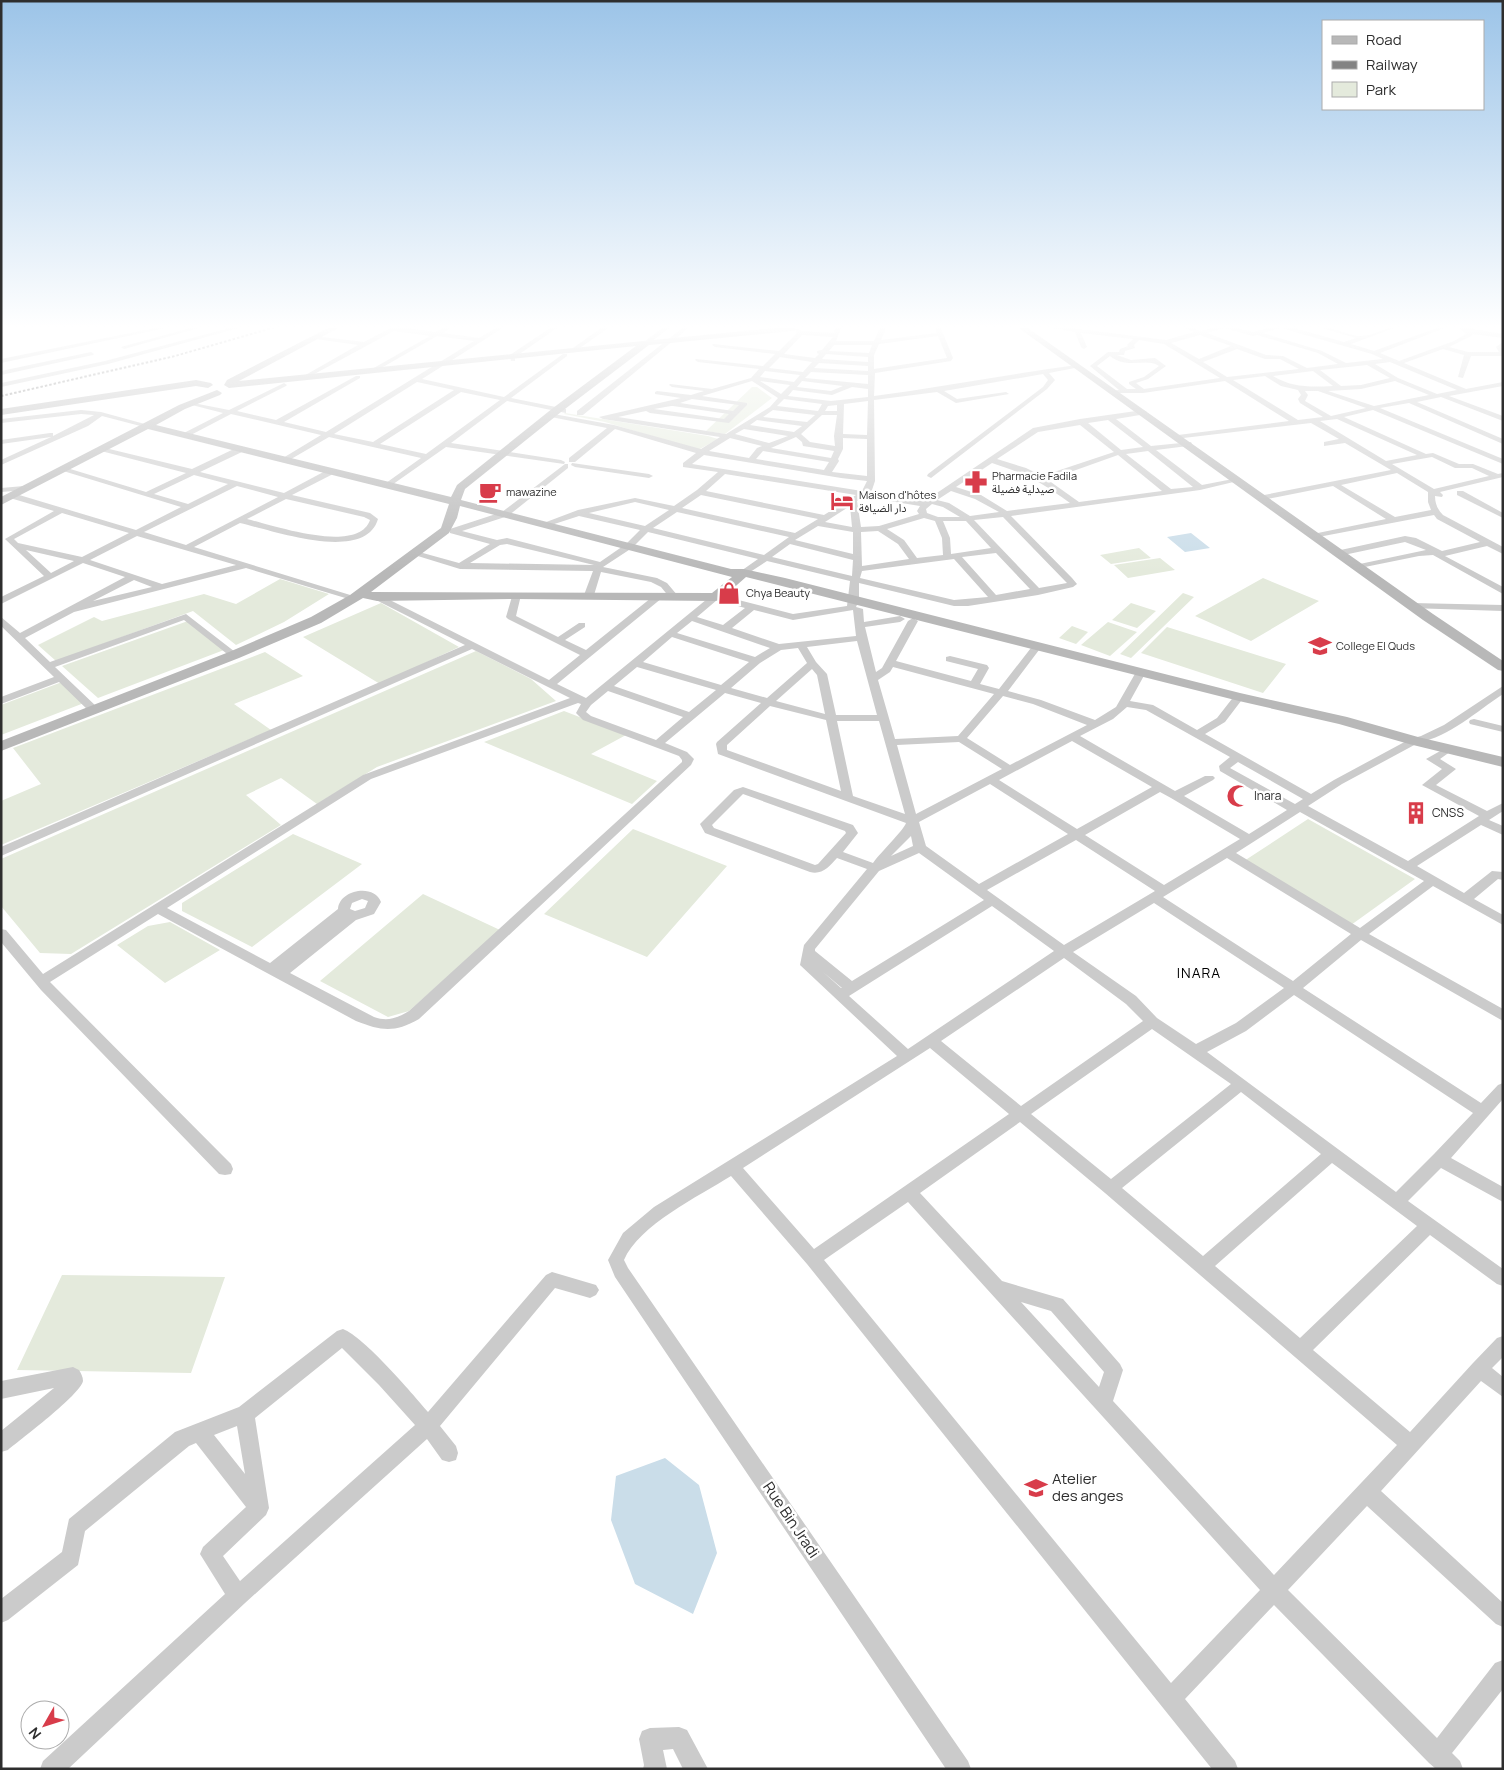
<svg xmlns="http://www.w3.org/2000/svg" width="1504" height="1770" viewBox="0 0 1504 1770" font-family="Manrope,'Noto Sans Arabic',sans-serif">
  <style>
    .green { fill: #e4eadc }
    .water { fill: #cadde9 }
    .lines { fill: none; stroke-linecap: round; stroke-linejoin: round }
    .street { fill: #cbcbcb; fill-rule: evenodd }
    .secondary { fill: #b8b8b8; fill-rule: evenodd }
    .rail { stroke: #838383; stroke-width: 2; stroke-dasharray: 2.5 2; stroke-linecap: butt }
    .labels { text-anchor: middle; stroke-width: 5; stroke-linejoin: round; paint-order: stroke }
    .far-poi-label { font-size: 11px; fill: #2e2e2e; stroke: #fff; text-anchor: start }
    .poi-label { font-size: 12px; fill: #2e2e2e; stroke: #fff; text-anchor: start }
    .neighbourhood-label { font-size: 14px; letter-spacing: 1px; fill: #000; stroke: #fff }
    .near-poi-label { font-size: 15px; fill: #2e2e2e; stroke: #fff; text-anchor: start }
    .near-street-label { font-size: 15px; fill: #2e2e2e; stroke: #fff }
  </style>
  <rect width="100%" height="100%" fill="#fff"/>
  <path class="green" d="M752,387H757L772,398L725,434L706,431Z
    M565,413L708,436L718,439L698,450L605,422L564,414Z
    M1139,548L1151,558L1111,564L1100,555Z
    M1160,558L1175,570L1128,578L1114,565Z
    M1263,578L1319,601L1251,641L1195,616Z
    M280,579L329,594L284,622L236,645L193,611L56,661L38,645L94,617L102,621L204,594L236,604Z
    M1183,593L1194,597L1131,658L1120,654Z
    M381,603L459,647L380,684L303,637Z
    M1131,603L1156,611L1137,628L1112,620Z
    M188,621L224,650L98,698L62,666Z
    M1108,622L1137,632L1110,656L1081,645Z
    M1072,626L1088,632L1076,644L1059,638Z
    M1167,627L1286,664L1263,693L1141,653Z
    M476,651L531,679L556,701L377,767L317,804L281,778L246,795L281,825L71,954L40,953L1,906V859Z
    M265,652L303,676L234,704L271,730L1,845V801L41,784L13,748Z
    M62,682L84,703L1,735V705Z
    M564,711L626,735L591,754L657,781L632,804L484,742Z
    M1308,819L1415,879L1351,925L1244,861Z
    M633,829L727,866L647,957L544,914Z
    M293,834L362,864L252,947L182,911V903Z
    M423,894L500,930L409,1011L388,1017L320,981Z
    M170,922L220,950L165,983L117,945L148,926Z
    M62,1275L225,1277L191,1373L17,1370Z"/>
  <path class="water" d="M1191,533L1210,548L1185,552L1167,537Z
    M665,1458L699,1485L717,1553L693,1614L635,1584L611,1520L616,1476Z"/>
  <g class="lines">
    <path class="street" d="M1,326H6L1,328Z
      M165,326H175L1,363V359Z
      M237,326H246L108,364L1,387V383L105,361Z
      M394,326L435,332L447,326H454L443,333L479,338L499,326H506L422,379L504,397L563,354H567V356L511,398L566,409V413L507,401L451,443L561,460L565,462L564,464L446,447L389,487L385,485L386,483L421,458L329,437L286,462H283V458L321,435L231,414L187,437L180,435L223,413L188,404V402L229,410L284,383L287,385L286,386L237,411L276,420L356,376H360V378L284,422L326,432L474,341L437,336L376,371H372V369L430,336L394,331L307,378L302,377L358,345L316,339L314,338V336L364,342ZM417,382L454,390L373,442L334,434ZM461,392L500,400L426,454L380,444Z
      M553,326H560L515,357V361H511L510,355Z
      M604,326H611L577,350H573V348Z
      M665,326H672L648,344H644V342Z
      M685,326H691L583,415H577V411Z
      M836,326H842L836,341H874L881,326H887L881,340L937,333L934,326H940L953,358L951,361L875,373L874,396C942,387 1010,374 1077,365L1080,367L1049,373L1055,380L1047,389L931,478L927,476L928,474L1043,387L1048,380L1043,374L944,391L957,399L1006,392L1009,394L956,403L937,392L874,400L875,481L871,493L925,501L1033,428L1080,419L1143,410L1147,412L1146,414L1116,419L1151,446L1191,442L1192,444L1188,446L1156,450L1202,485L1238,478L1242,480L1200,490L1011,516L1072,578L1077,584L1073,587L1038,595L968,606H954L859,583V600L856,607L863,609L864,622L900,616L905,619L900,622L865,627L876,672L882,668L908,621L913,618L918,621L896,661L971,681L978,669L946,661V657L950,656L987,665L989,668L980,684L999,689L1034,644H1040L1042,646L1008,691L1041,700L1095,720L1116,707L1136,672L1141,669L1146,672L1130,701L1153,705L1197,730L1217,718L1235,695H1243L1244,697L1225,722L1205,734L1311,794L1334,780L1410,739L1421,736L1444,725L1503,686V694C1476,712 1450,736 1418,743L1342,784L1308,806L1408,861L1479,816L1422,785L1442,769L1426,759L1449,746L1454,749L1440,759L1456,769L1436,785L1487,811L1503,803V811L1489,820L1503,826V835L1481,825L1417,866L1464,893L1492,871L1503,872V880L1498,879L1474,899L1503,915V925L1433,886L1369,934L1503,1009V1021L1361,940L1303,988L1481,1103L1498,1085L1503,1083V1099L1451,1158L1503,1187V1202L1441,1168L1408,1201L1503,1269V1286L1497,1284L1430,1235L1313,1350L1410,1432L1473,1363L1497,1338L1503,1336V1357L1492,1368L1503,1377V1397L1481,1381L1381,1491L1503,1603V1627L1496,1624L1367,1506L1288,1590L1437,1738L1495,1663L1503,1660V1689L1452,1753L1460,1761L1463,1769H1436L1429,1763L1274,1605L1185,1699L1235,1761L1238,1769H1212L807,1264L731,1176C699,1196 639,1225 624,1260L628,1268L968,1761L971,1769H946L615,1277L608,1260L623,1233L654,1207L897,1056L800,965L804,945L867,869L837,858C829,867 822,875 810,872L705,833L700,824L734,790L743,787L853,825L858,833L843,852L873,863C879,854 904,830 906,823L718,754L716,744L717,742L761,703L725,693L665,743L687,752L694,759L691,765L419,1019C394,1033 382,1031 356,1021L158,914L50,982L231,1164L233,1169L231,1174L225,1175L219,1174L41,990L1,942V929L6,930L43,974L363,775L570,698L472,649L1,856V847L465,645L374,599V595H380L549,680L580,655L508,619L506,617L513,593H519L521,595L516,616L558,637L579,623H585V627L565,640L586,650L656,594H662V598L557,684L586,698L712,595L715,594L793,614L847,606L850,581L767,561L744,576L740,573L741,571L758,559L648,532L632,548L603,567L657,578L667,583L678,596L676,598H670L661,587L651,582L601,572L594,595L589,598L584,595L593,571L460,569L408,553L412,550L459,563L490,544L450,533V529L502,512L565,464H568V468L508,516L462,531L497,540L507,538L600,562L626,544L640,530L579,516L545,527L541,524L578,510L635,498L674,506L697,490L718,472L683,467V463L696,453L615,429L575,462H569V458L607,428L551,417H548V413L614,425L701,449L720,437L603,419L599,417L681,398L655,394V392L657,391L691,395L704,391L672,387L669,385L670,384L712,389L751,378L759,369L698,362L695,360L696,359L763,366L775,354L715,347L712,345L713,344L779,351L797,333L795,329H799L802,331L834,333ZM802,335L833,337L822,350L817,351V353L819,354L815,358L784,354ZM938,336L947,358L874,369V355L879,344ZM834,345H872L869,353L829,351ZM826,354L868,357V362L822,359ZM780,357L812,362L803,372L769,368ZM819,363L868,366V371L814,368ZM765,371L800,375L794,382L760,377ZM811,372L868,375V384L805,378ZM752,381L778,398L770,407L726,434L618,417L646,411L650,413L729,423L747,405V403L702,396ZM760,381L790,385L781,394ZM802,381L843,386L831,391L797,387ZM852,387L868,389V397L831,401L788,396L793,390L832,395ZM692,399L739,405L733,411L680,403ZM784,399L822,404L818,411L777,406ZM868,401L867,435L843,434L844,404ZM837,405V411H825L828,406ZM671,406H673L729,414L724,419L654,409ZM773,410L815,415L807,422L763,417ZM822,415H837L834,436L835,446L810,442L801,434ZM757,420L802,426L794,432L750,425ZM1108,420L1143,447L1121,450L1088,423ZM1080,425L1114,452L1042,476L1026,468L997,459L1038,432ZM744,429L788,436L769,443L735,434ZM796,437L802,442L803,446L834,451L831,458L771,448ZM730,438L762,446L757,448L749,458L709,451ZM843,438L867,439V476L832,472L839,461L838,459L843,449ZM763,451L829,462L824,470L756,459ZM1148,451L1193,487L1171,489L1126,454ZM704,455L841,478L867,481L862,491L692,464ZM1118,455L1162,491L1079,502L1048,480ZM992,463C1026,474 1041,482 1070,503L1007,511L981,495L956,487ZM725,474L856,495L824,515L706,491ZM951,491L975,499L999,512L970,516L949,503L937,500ZM701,495L818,519L795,533L682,508ZM865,497L920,506L917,511L919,514L879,526L861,527L857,501ZM635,502L669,510L645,526L589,513ZM932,504L943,507L960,517H938L927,513L926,509ZM850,506L852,527L825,522ZM677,512L789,537L764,555L653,528ZM1003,517L1066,582L1067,583L1039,588L974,520ZM924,518L935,521L942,538L943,555L917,558L904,540L887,529ZM943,521H966L991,548L951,554L950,538ZM818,526L853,532V554L795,540ZM878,531L898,544L909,559L862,566L861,532ZM507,544L594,565L470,563L500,545ZM790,544L853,560L852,576L772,557ZM996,553L1030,589L996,595L962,557ZM954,559L988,597L954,600L860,578L862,571ZM717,600L745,608L723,625L697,617ZM754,610L793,620L853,610L856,636L779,644L732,628ZM692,621L770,648L755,657L677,633ZM672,637L749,662L721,685L643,662ZM857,641L877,715H836L827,674L816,662L807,647ZM798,648L807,663L767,698L731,688L760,663L781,650ZM637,667L716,690L689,712L614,686ZM893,667L994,694L958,736L895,739L878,680L890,672ZM812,669L817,675L825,714L776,701ZM608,691L683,717L656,740L591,716L586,712L591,705ZM1003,696L1033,704L1087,725L1010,765L967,738ZM578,703L581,704L576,713L583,720L679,756L682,760V762L409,1011C397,1018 388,1022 374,1017L290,973L356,920L374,914L381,902C374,883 339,890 338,909L270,963L167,908L371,779ZM770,706L826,720L841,791L727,750V745ZM1127,707L1146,710L1230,757L1219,766L1220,771L1287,810L1249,834L1184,796L1213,780L1215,778L1213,776H1205L1175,791L1080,736L1113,719ZM837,721H879L905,814L853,796ZM1072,741L1152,787L1077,829L999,780ZM959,742L1002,769L916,814L897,745ZM1238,762L1303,799L1295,804L1230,768ZM990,784L1068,834L979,884L926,846L919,822ZM1160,792L1171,798L1240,839L1164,885L1085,835ZM743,794L845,831L846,833L818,864L815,865L714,828L712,825ZM1300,812L1424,881L1360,928L1236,853ZM911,836L913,846L891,856ZM1076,840L1155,891L1064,945L987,890ZM919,853L984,900L852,981L815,951V949L879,871ZM1227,858L1351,934L1293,981L1163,897ZM362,899L368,901L365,908L355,911L350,909L352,903ZM1154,903L1284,988L1236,1023L1196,1044L1157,1018L1136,996L1073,952ZM992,906L1054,951L908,1049L849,996ZM1064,958L1126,1004L1143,1021L1021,1106L941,1041ZM823,972L842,988H841ZM1294,995L1473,1113L1434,1154L1396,1192L1207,1052L1246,1031ZM1152,1029L1231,1084L1111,1179L1031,1114ZM930,1048L1009,1114L814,1249L743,1168ZM1241,1092L1321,1154L1203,1256L1122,1188ZM1020,1122L1105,1193L1397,1445L1274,1575L1113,1401L1123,1370L1120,1364L1063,1299L1002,1281L920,1193ZM1332,1163L1417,1226L1300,1338L1215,1266ZM908,1202L1260,1590L1171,1683L824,1260ZM1021,1302L1051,1311L1104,1372L1099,1387Z
      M1041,326H1056L1166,340L1194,332L1180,326H1188L1201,331L1218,326H1230L1253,332L1275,326H1287L1344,342L1356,338L1315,326C1331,325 1346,336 1362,336C1374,336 1386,326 1400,326L1351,344L1374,351L1442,326H1450L1380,353L1399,361L1454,341L1466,334L1456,326L1503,334V338L1473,334L1471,336L1449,347L1468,352H1499L1496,347L1503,342V356H1471L1463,378L1458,377L1464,355L1443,349L1404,363L1466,389L1503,382V386L1449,396L1503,416V421L1441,397L1417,402L1503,439V444L1409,403L1380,408L1503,459V464L1373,410L1344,417L1426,454L1433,453L1459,464H1473L1498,474L1503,473V477L1440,492L1443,495L1442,497L1435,496C1435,504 1438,510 1443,515L1503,547V554L1487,546L1445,556L1503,587V594L1433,555L1419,556L1355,569V565L1426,550L1405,542L1339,556L1335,553L1336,551L1405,536L1416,538L1442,551L1480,542L1437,519L1434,515L1313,538V534L1386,519L1333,486L1262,500H1259V496L1391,470L1345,443L1324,446V442L1339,439L1311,423L1175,439L1174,437L1178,435L1289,421L1225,381L1143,393H1112V391L1119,390L1090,366L1108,352H1119L1120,349L1128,346L1127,345L1133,339L1081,333L1087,347L1084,349L1081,347L1075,332ZM1224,328L1253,336L1257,335L1318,353L1338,364L1307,368L1283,356L1266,355L1207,333ZM1281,328L1372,354L1383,359L1346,363L1322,351L1263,333ZM1200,335L1231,346L1199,359L1171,343ZM1139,340L1164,344L1220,378L1144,389L1136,383L1148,379L1166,366L1155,358L1131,360L1117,355H1124L1125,351L1135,348L1134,345ZM1237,349L1265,359H1280L1299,369L1227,377L1203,362ZM1110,356C1127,370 1147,357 1159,366L1144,377L1129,382V384L1136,389H1127L1097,366ZM1390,362L1457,390L1437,394L1398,378L1375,364ZM1367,365L1390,378L1361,385L1341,386L1320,370ZM1313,371L1333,386C1311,387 1293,388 1273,376ZM1265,376L1281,386L1298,390L1301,395L1298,399L1300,403L1323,417L1298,420L1233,380ZM1395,381L1429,395L1374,406L1328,391L1361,389ZM1305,391H1318L1366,408L1331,416L1305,401L1308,395ZM1337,419L1417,455L1386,461L1320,421ZM1432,457L1455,468H1472L1489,476L1434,489L1392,464ZM1397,473L1428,492V502L1431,510L1395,517L1341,485Z
      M1494,326H1503V329L1495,327Z
      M194,327L199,328L124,349L121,347Z
      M91,352L94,354L93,355L1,375V371Z
      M81,410L101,412L152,426L148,428L102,416L88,426L1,465V460L51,437L1,444V440L50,433H53V436L94,415L81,414L1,423V419Z
      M101,447L192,469L238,447H244V451L200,472L284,493L329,469H335V473L292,495L370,513L378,519C365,564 271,530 240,523L194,547L360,598L355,601L352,600L246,568L74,612L25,638L50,662L186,614L239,655L237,657H231L184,620L55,667L98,708L99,710L98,712H90L59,682L1,704V697L54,677L1,626V617L20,633L125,577L83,563L1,604V597L44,576L5,539L54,511L10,498V494H16L136,530L181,507L60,470L67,468L146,492L186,473L101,451ZM194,475L228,484L188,504L154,494ZM237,486L278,497L186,545L144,532ZM286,499L364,517L370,520C358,555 272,525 247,519ZM62,513L129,533L82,557L18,543L14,539ZM137,536L236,565L162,584L90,560ZM26,550L74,561L51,573ZM134,580L152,587L93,601Z
      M572,463L649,474L653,476L649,478L575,467L571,465Z
      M24,486H27V490L1,492V488Z
      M1457,491H1463L1503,513V518L1457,495Z
      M1412,603L1503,605V611L1409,608L1407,606Z
      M1474,719L1503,726V732L1470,724L1469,722L1470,720Z
      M552,1272L596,1285L599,1290L596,1295L590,1298L555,1288L440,1426L456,1446L458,1453L456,1460L449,1462L442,1460L427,1439L245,1603L68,1769H40L43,1761L225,1594L200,1554L203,1547L246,1507L196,1443L189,1446L85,1531L78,1565L8,1620L1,1623V1599L62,1552L69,1519L175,1432L239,1407L337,1331L343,1329C364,1337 412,1393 428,1412L546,1275ZM342,1348L379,1385L415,1425L240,1581L223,1556L266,1515L269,1508L255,1418ZM237,1426L245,1474L214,1435Z
      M73,1367L79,1370C81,1373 83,1377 83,1381C80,1395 21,1439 8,1450L1,1452V1431L54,1388L1,1399V1381Z
      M679,1727L687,1730L708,1769H683L673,1749L663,1750L667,1769H643L644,1765L639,1739L642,1731L650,1728Z"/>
    <path class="secondary" d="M332,326H342L239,381L795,326V330L792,331L649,345L561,412L465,489L461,500L731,569H744L785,578L1240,693L1347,717L1418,737L1503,757V767L1409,744L1339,724L1239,701L746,577L720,600L715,601L516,599L377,601L363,598L321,623L239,658L1,751V741L229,652L311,617L350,595L441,528L449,504L148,429L1,505V497L179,405L217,390L222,393L220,395L185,409L156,425L451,497L457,485L553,408L636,346L229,388L224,385L227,380ZM460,506L732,577L712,593L371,592L449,533L457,518Z
      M1016,326H1025L1433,614L1503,661V671L1498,670L1423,620Z
      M196,380L211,383L213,385L208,388L196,386L1,415V409Z"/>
    <path class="rail" d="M1,396L175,356L279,326"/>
  </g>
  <linearGradient id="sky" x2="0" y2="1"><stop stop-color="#9cc4e8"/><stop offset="0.57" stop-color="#fff"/><stop offset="1" stop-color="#fff" stop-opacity="0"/></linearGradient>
  <rect width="1504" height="573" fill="url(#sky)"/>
  <defs>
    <symbol id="pharmacy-bare" viewBox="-9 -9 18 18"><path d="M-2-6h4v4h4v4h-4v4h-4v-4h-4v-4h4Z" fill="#d83c4a" stroke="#fff" stroke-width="2.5" paint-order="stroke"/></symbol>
    <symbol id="cafe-bare" viewBox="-9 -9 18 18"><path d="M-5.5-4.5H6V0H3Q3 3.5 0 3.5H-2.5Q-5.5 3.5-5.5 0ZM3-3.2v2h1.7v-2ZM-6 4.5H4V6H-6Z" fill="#d83c4a" stroke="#fff" stroke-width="2.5" paint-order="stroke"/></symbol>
    <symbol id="hotel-bare" viewBox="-9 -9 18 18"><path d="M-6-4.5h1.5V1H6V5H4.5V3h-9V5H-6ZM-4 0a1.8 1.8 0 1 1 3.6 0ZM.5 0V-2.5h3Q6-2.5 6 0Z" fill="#d83c4a" stroke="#fff" stroke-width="2.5" paint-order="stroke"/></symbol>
    <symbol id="shop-bare" viewBox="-9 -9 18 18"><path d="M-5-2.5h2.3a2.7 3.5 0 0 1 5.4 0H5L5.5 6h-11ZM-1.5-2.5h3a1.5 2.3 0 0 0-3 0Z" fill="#d83c4a" stroke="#fff" stroke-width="2.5" paint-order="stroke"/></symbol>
    <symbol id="school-bare" viewBox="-9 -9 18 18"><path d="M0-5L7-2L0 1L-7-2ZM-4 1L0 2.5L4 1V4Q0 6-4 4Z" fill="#d83c4a" stroke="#fff" stroke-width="2.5" paint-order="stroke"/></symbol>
    <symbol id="mosque-bare" viewBox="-9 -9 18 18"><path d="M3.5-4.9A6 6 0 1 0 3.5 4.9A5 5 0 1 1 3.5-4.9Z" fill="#d83c4a" stroke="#fff" stroke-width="2.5" paint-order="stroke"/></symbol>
    <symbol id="building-bare" viewBox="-9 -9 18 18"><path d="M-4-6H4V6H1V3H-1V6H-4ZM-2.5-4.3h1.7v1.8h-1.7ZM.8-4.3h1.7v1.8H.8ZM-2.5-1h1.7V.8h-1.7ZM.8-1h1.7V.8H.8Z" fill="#d83c4a" stroke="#fff" stroke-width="2.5" paint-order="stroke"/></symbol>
  </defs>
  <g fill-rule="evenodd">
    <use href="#pharmacy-bare" x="960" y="466" width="32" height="32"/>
    <use href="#cafe-bare" x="474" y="476" width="32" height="32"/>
    <use href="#hotel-bare" x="826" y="485" width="32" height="32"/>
    <use href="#shop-bare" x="713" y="577" width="32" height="32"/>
    <use href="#school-bare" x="1304" y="630" width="32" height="32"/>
    <use href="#mosque-bare" x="1222" y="780" width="32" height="32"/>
    <use href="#building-bare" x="1400" y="797" width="32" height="32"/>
    <use href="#school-bare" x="1020" y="1472" width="32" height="32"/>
  </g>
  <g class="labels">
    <g class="far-poi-label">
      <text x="992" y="480">Pharmacie Fadila<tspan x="992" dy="13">صيدلية فضيلة</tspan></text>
      <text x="506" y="496">mawazine</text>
      <text x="859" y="499">Maison d'hôtes<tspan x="859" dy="13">دار الضيافة</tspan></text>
      <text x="746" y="597">Chya Beauty</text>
      <text x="1336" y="650">College El Quds</text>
    </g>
    <g class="poi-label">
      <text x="1254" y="800">Inara</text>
      <text x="1432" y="817">CNSS</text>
    </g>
    <g class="neighbourhood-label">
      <text x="1199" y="978">INARA</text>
    </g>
    <g class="near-poi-label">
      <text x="1052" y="1484">Atelier<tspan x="1052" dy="17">des anges</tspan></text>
    </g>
    <g class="near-street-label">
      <text transform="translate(791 1520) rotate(56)" y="5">Rue Bin Jradi</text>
    </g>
  </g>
  <rect width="1504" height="1770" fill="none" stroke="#2e2e2e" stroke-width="5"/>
  <rect x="1322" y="20" width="162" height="90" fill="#ffffff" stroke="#ababab"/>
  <rect x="1332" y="36" width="25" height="8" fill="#b8b8b8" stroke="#ababab"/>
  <text x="1366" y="45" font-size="15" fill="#2e2e2e">Road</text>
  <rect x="1332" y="61" width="25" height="8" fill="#838383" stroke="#ababab"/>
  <text x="1366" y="70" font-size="15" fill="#2e2e2e">Railway</text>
  <rect x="1332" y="82" width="25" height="15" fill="#e4eadc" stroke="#ababab"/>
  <text x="1366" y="95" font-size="15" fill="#2e2e2e">Park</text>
  <g transform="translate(45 1725) rotate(231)"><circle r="24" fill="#ffffff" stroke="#ababab"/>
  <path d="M0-4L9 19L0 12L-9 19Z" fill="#d83c4a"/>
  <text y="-8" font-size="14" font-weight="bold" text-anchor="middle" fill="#2e2e2e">N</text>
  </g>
</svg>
